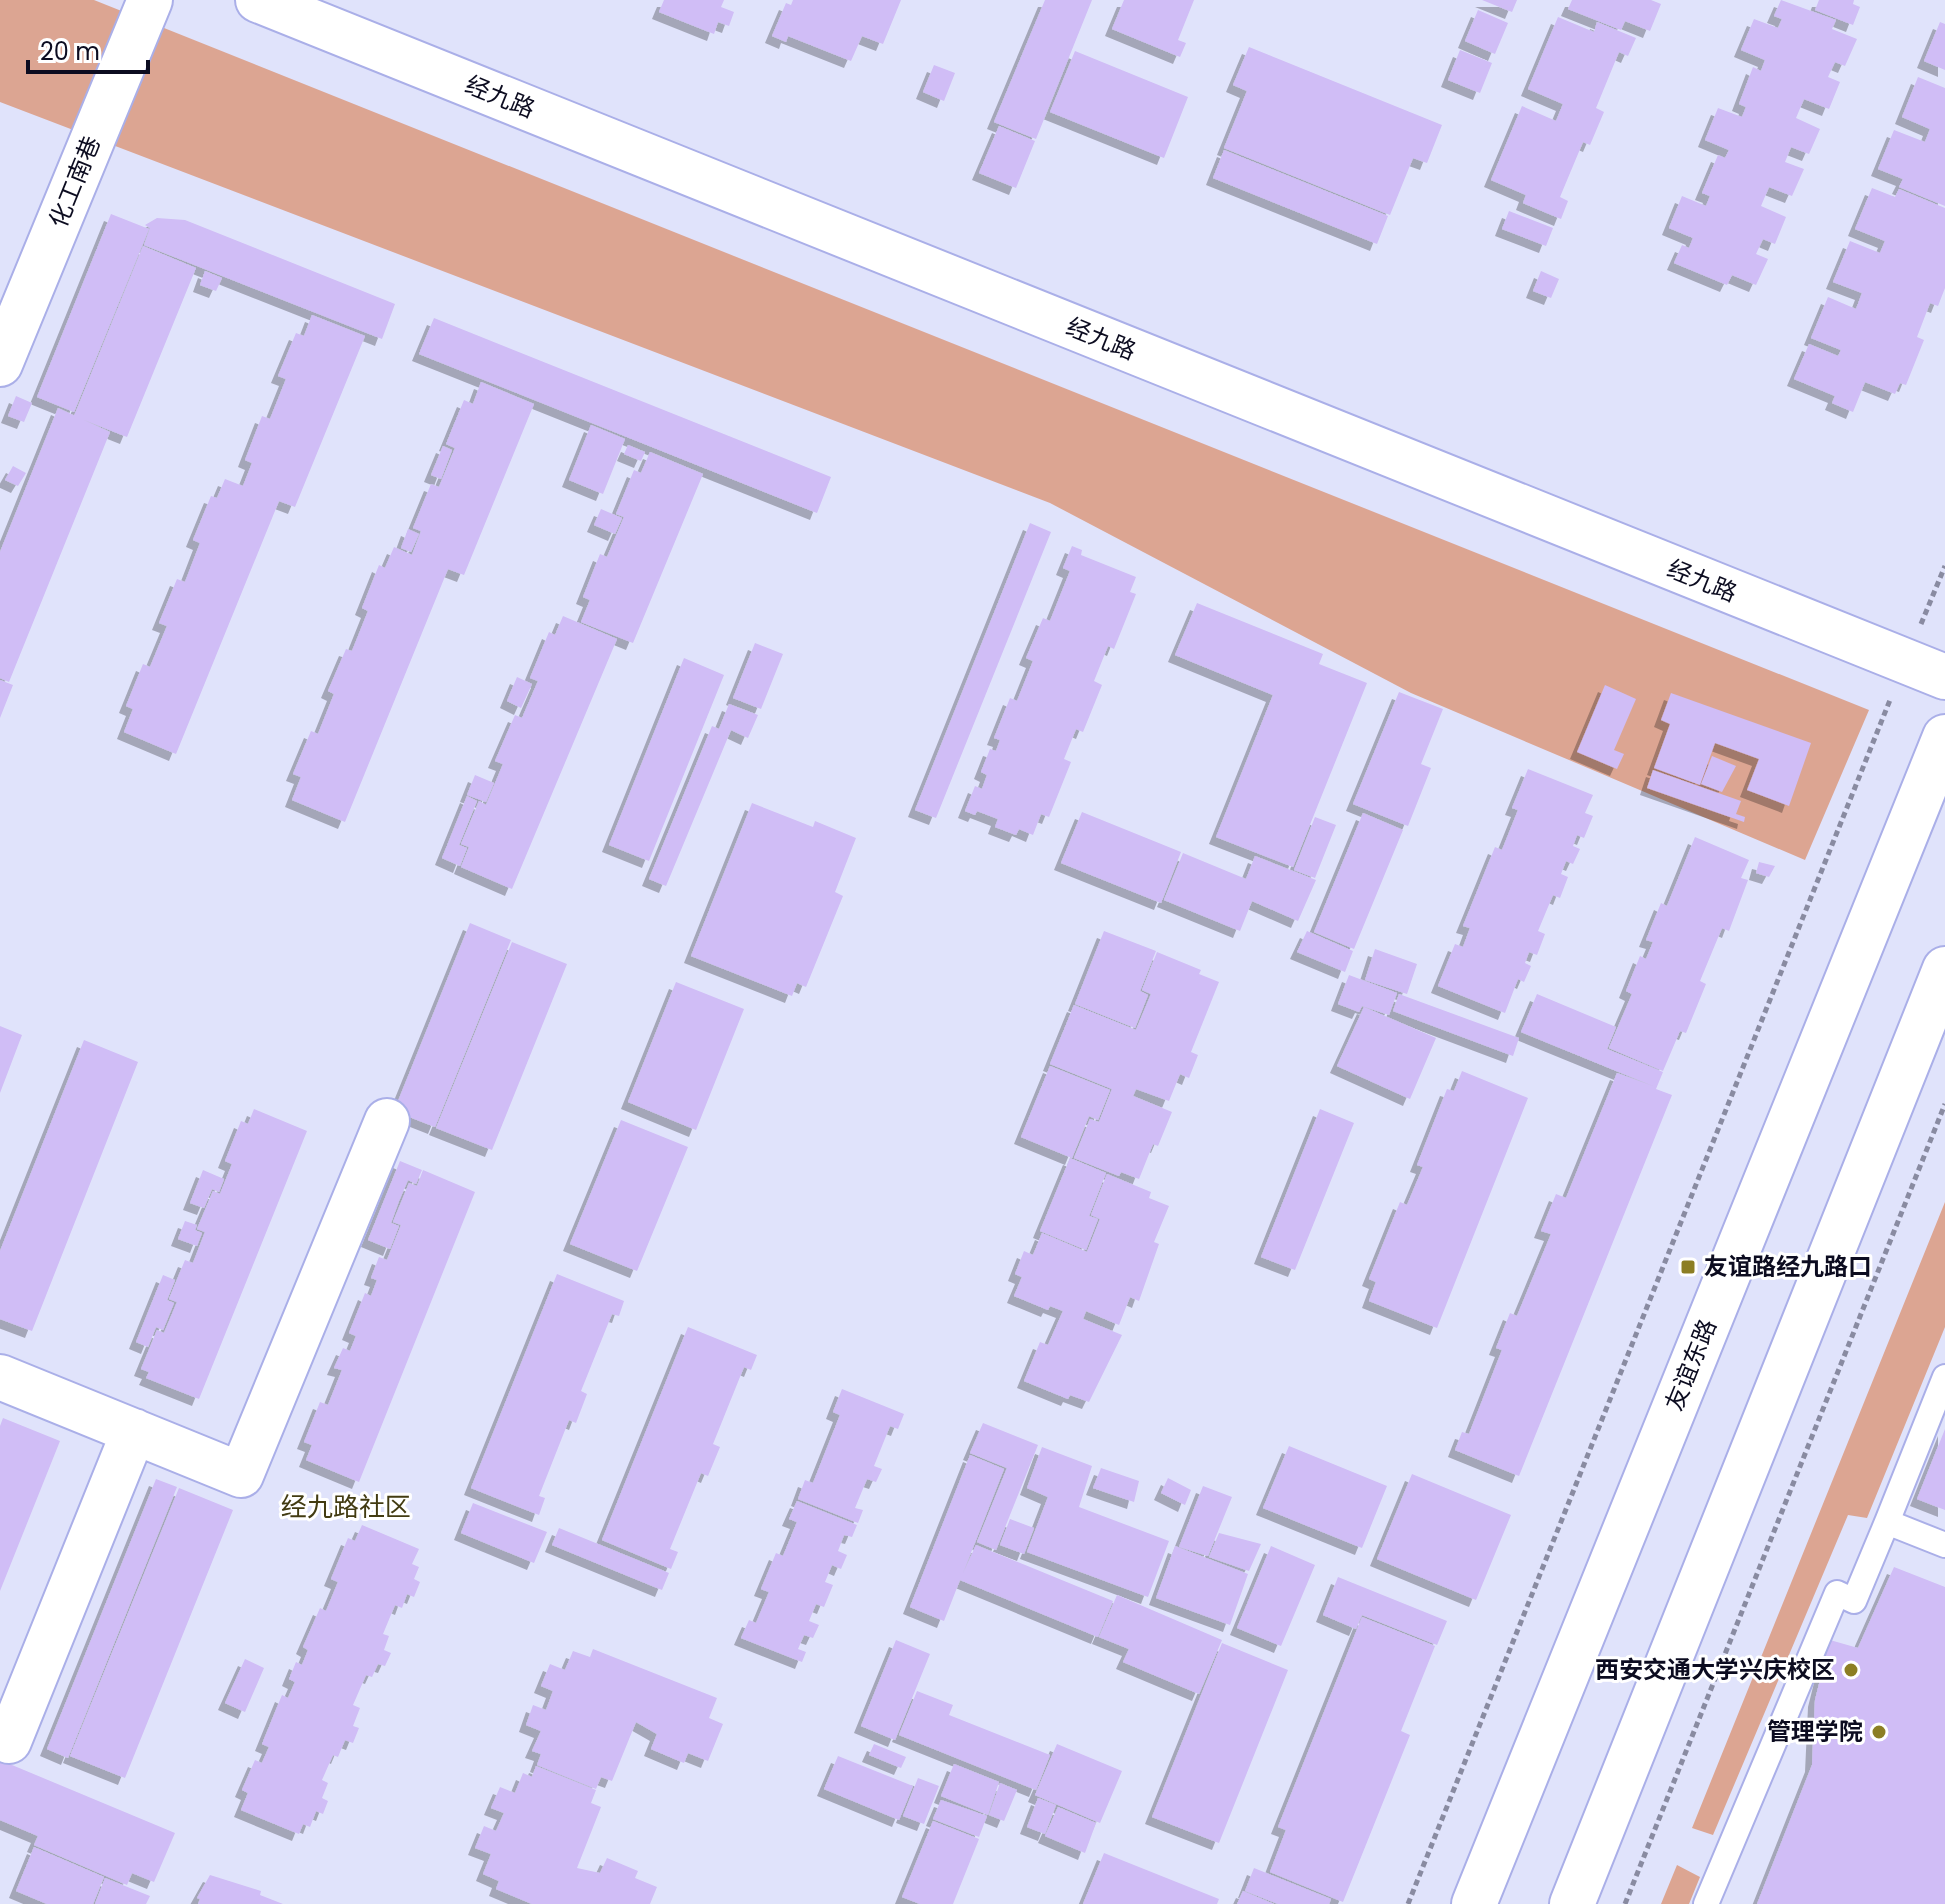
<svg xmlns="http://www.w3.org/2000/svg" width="1945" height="1904" viewBox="0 0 1945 1904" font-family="Poppins,'Noto Sans SC',sans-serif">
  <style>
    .green { fill: #dca592 }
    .building { fill: #d0bdf6; filter: url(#shadow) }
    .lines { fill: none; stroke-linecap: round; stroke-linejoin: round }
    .lane-casing { stroke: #aaafe8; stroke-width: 28 }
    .street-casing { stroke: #aaafe8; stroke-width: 48 }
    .secondary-casing { stroke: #aaafe8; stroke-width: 48 }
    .path { stroke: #898ba1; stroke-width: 5; stroke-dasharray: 6 4; stroke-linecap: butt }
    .lane { stroke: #fff; stroke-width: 24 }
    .street { stroke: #fff; stroke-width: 44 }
    .secondary { stroke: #fff; stroke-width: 44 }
    .poi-dot { fill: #8c7e24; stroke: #fff; stroke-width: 3 }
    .labels { text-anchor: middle; stroke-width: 6; stroke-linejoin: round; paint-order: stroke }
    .street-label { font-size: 24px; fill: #0c0c20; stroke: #fff }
    .poi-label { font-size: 24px; font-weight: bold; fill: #0c0c20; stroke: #fff; text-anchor: end }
    .neighbourhood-label { font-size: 26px; fill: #423b12; stroke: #fff }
  </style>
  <defs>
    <filter id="shadow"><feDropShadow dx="-7" dy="7" stdDeviation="0" flood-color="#0004"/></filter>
  </defs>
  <rect width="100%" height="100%" fill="#e0e3fb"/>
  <path class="green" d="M0,0H94L1869,710L1805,860L1411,693L1050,503L0,102Z
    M1945,1202V1327L1867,1518L1848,1515L1713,1835L1692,1828Z
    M1677,1865L1700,1877L1689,1904H1661Z"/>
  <path class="building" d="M664,0H724L721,7L734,12L729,26L718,22L714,34L659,12Z
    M793,0H901L883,44L862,36L851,61L788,36L786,42L772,36L786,3L791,5Z
    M1045,0H1092L1036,139L994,122Z
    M1124,0H1194L1178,40L1186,43L1180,57L1112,29Z
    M1482,0H1517L1512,12Z
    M1572,0H1651L1661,4L1650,31L1625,21L1621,30L1568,9Z
    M1781,0L1836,20L1832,29L1857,39L1845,66L1835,62L1828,77L1840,82L1829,109L1804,99L1796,118L1820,129L1809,154L1791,147L1785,162L1804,169L1792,196L1769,187L1761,206L1786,217L1775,244L1763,239L1756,254L1768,259L1756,285L1732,275L1727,285L1674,263L1682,245L1689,248L1693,238L1669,228L1682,196L1706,206L1710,196L1702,193L1718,155L1725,158L1729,150L1705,140L1718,108L1742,117L1746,107L1739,104L1753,67L1761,71L1765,60L1741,50L1754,19L1778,28L1782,19L1774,16Z
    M1819,0H1854L1853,4L1860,7L1853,25L1815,10Z
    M1478,10L1508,23L1495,54L1465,41Z
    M1558,17L1594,32L1597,22L1636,38L1628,56L1619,52L1596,108L1604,112L1590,145L1583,142L1560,197L1568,201L1561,219L1523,203L1526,195L1491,180L1522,106L1556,121L1563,104L1528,89Z
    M1940,22L1945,24V70L1924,61Z
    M1249,47L1442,125L1427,163L1413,158L1390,215L1224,148L1247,91L1233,85Z
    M1460,50L1492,63L1480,93L1448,80Z
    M1075,51L1188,97L1164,158L1050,112Z
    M934,65L955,73L944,101L923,92Z
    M1918,77L1945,88V206L1899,187L1903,179L1878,169L1894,130L1925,142L1930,129L1902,117Z
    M999,126L1035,141L1016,188L979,173Z
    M1224,150L1388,216L1377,244L1213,178Z
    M1872,188L1895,197L1899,189L1945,208V288L1938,306L1930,303L1917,337L1924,340L1906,385L1900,383L1895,394L1865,382L1853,412L1832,403L1835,396L1794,379L1809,344L1838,356L1841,350L1811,338L1828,297L1856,309L1862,293L1833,282L1850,241L1880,253L1885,241L1855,229Z
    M1509,211L1553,228L1546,246L1502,229Z
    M111,214L149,229L74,412L37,397Z
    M157,218L185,220L395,304L382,339L144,245L150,228L145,225Z
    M143,246L196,268L127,437L74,416Z
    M205,271L222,278L216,291L200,285Z
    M1541,271L1559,279L1551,298L1533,291Z
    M312,315L365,336L295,507L279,501L176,754L124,732L133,709L126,706L143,664L150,667L167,626L159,623L177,579L185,582L200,543L193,540L211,496L217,498L225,479L243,486L252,463L245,460L262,416L270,419L286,379L278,376L296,333L304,336Z
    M434,318L831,477L817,513L419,354Z
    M481,382L534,404L464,575L448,569L345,822L292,800L301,777L293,774L311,731L318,734L334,694L328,691L346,649L352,651L368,611L362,608L379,565L385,568L394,547L412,555L421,531L413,528L431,484L439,487L455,448L446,444L464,400L473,404Z
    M16,396L32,403L24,422L8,416Z
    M58,408L110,432L9,682L0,678V552Z
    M591,425L625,439L603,494L569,480Z
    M628,445L645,452L641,461L624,454Z
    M443,446L452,450L441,479L431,475Z
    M650,452L703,474L633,643L581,622L590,600L583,597L600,554L607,557L624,517L616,514L634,470L641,473Z
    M13,466L26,473L18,486L5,480Z
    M601,509L622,518L615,534L594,525Z
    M1030,523L1051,532L936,818L915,810Z
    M408,529L419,534L411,552L401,548Z
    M1072,546L1082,550L1081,555L1136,577L1130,592L1136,594L1114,649L1108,646L1094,681L1102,685L1083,732L1076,729L1064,759L1071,762L1049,817L1041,814L1033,835L1019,829L1016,835L995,827L998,819L977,811L975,815L965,811L975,786L982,789L987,775L981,772L990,749L996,751L1000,740L994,738L1010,698L1017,701L1033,661L1026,658L1043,618L1050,621L1070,571L1063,568Z
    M1197,603L1323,654L1319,664L1367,683L1293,867L1216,837L1273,695L1175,655Z
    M563,616L617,639L512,889L461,867L469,847L461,844L479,801L486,805L503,764L495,761L515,715L522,718L538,681L530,678L549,632L555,635Z
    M755,643L783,654L761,709L733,698Z
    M684,658L724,675L649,861L609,845Z
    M517,677L532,684L521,708L507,701Z
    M0,680L13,685L0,718Z
    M1605,685L1636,699L1614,750L1624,754L1617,769L1577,752Z
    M1399,692L1443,709L1421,764L1431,768L1408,826L1353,804Z
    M1671,693L1811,743L1789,806L1747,790L1759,759L1715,743L1700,785L1654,768L1670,724L1661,720Z
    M729,704L758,715L748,738L731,730L666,886L649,879L712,726L719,729Z
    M1712,756L1736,766L1722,792L1701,784Z
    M1528,769L1593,795L1585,813L1593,816L1584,838L1577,835L1573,846L1580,849L1573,864L1566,861L1561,874L1568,877L1560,898L1553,895L1538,931L1545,934L1537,955L1529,952L1525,963L1531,966L1524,982L1518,979L1505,1013L1438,986L1455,944L1463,947L1470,928L1463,926L1495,847L1502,850L1518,810L1512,808Z
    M1653,770L1741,801L1736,814L1745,817L1744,822L1647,788Z
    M475,775L494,783L486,802L467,795Z
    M467,796L477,801L459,845L467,848L460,866L442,858Z
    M752,803L813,827L815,821L856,838L835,892L843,896L806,987L797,983L792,996L691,956Z
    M1082,812L1181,852L1161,903L1061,863Z
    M1363,813L1403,830L1354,949L1314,932Z
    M1315,817L1336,825L1315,878L1294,870Z
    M1695,837L1749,860L1741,878L1748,880L1729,931L1722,928L1700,981L1706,984L1686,1033L1680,1031L1663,1071L1609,1048L1632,994L1626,991L1640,956L1646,959L1653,942L1646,940L1661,903L1667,906Z
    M1183,853L1246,879L1255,856L1316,880L1298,921L1252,901L1240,931L1164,900Z
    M1759,862L1775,866L1769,877L1756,873Z
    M470,923L511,940L435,1127L394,1111Z
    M1104,931L1156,951L1140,991L1148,995L1135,1028L1075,1004Z
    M1307,931L1353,951L1345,972L1297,952Z
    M512,942L567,964L492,1150L436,1128Z
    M1375,949L1417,964L1407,994L1365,980Z
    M1157,952L1201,970L1199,974L1219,982L1191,1052L1198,1055L1189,1078L1180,1074L1169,1101L1136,1089L1133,1096L1172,1112L1158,1146L1153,1144L1139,1179L1121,1172L1119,1176L1074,1158L1090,1119L1099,1122L1112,1089L1050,1064L1074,1005L1136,1030L1151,994L1142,990Z
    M1349,975L1397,993L1389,1015L1362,1006L1359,1012L1338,1004Z
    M676,982L744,1009L696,1130L628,1102Z
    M1399,994L1519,1038L1513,1056L1393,1011Z
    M1537,994L1616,1027L1607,1049L1663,1072L1656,1089L1672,1095L1519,1476L1455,1450L1462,1432L1469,1434L1502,1350L1496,1348L1510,1313L1517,1316L1551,1234L1541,1231L1556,1194L1566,1198L1617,1073L1653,1086L1521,1032Z
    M1364,1007L1436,1038L1410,1099L1337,1066Z
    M0,1026L22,1035L0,1093Z
    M84,1040L138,1062L32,1331L0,1319V1251Z
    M1050,1066L1110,1090L1098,1120L1089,1116L1072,1158L1021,1137Z
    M1462,1071L1528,1098L1437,1328L1369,1301L1376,1282L1369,1279L1400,1202L1407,1205L1423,1167L1417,1165L1447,1089L1454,1091Z
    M254,1109L307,1131L199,1399L146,1378L149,1372L141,1369L157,1330L164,1333L177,1302L169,1299L185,1260L193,1263L205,1232L197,1229L213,1191L220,1194L232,1164L225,1161L241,1121L248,1124Z
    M1320,1109L1354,1123L1295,1270L1261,1257Z
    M621,1120L688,1147L637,1271L570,1244Z
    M1070,1158L1106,1173L1089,1216L1098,1219L1086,1250L1040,1231Z
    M400,1161L422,1170L416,1184L408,1180L399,1201L391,1223L399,1226L390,1249L368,1240Z
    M203,1170L224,1179L219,1192L212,1189L204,1208L190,1203Z
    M423,1170L475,1192L359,1482L306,1460L312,1445L304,1442L320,1402L328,1405L342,1370L334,1368L343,1348L350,1351L356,1336L349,1333L365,1293L371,1296L377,1280L371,1278L379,1257L387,1260L401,1225L393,1222L409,1183L417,1186Z
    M1107,1174L1151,1192L1149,1198L1169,1206L1154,1242L1159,1244L1139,1301L1130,1297L1119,1325L1086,1311L1083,1319L1122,1335L1089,1402L1070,1395L1068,1399L1024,1381L1040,1342L1048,1345L1063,1311L1050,1306L1048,1310L1014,1296L1022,1277L1015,1274L1024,1251L1033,1255L1042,1233L1087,1252L1100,1219L1091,1215Z
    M185,1221L197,1225L195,1230L202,1233L197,1246L178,1239Z
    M557,1274L624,1301L619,1316L612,1314L581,1391L587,1394L576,1423L569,1420L539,1496L545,1498L539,1515L471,1488Z
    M163,1275L175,1280L167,1300L174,1303L163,1330L156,1327L148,1347L136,1342Z
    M688,1327L757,1355L751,1370L744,1367L713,1444L720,1447L708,1476L701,1473L670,1549L678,1552L671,1569L602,1540Z
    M842,1389L904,1414L898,1429L890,1426L874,1466L882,1469L876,1482L867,1479L855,1508L863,1510L858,1523L798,1499L805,1480L813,1483L840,1415L833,1412Z
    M3,1418L60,1441L0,1591V1426Z
    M983,1423L1038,1445L996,1550L977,1542L1007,1468L970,1453Z
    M1945,1429V1510L1917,1499Z
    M1289,1446L1387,1486L1362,1548L1263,1508Z
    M1042,1447L1092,1466L1079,1507L1169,1541L1148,1597L1027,1552L1048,1497L1027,1488Z
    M970,1455L1004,1469L963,1573L976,1545L1113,1601L1098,1637L960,1580L944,1621L910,1607Z
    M1101,1468L1139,1481L1134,1502L1093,1488Z
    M1412,1474L1511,1515L1476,1600L1377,1559Z
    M1168,1478L1191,1490L1185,1505L1161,1493Z
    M156,1479L177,1487L68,1758L47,1749Z
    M1203,1486L1232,1497L1208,1556L1179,1547Z
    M179,1488L233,1510L125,1778L70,1756Z
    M797,1501L857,1525L852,1537L844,1535L838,1551L847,1555L841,1569L832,1565L825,1582L833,1585L824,1607L816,1604L809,1621L819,1625L813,1638L804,1635L798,1649L806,1652L802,1662L741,1638L749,1620L756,1623L769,1592L761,1589L776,1553L783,1556L797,1522L789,1519Z
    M473,1503L547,1532L534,1563L461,1533Z
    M1010,1519L1034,1528L1024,1554L1000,1545Z
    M362,1525L419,1549L412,1564L419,1567L414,1579L420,1582L414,1597L407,1594L402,1608L395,1605L383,1634L389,1636L384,1650L391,1653L385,1666L378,1664L372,1677L366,1675L353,1705L360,1708L353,1726L359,1728L353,1743L345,1740L338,1757L333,1755L322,1780L328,1783L322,1798L328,1801L323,1814L316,1811L310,1827L303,1824L299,1834L241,1810L248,1793L242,1790L255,1760L262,1763L269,1747L262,1744L282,1695L288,1698L295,1682L289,1679L296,1662L302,1665L308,1650L303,1647L320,1608L326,1611L338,1582L331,1579L348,1538L355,1541Z
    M559,1528L669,1573L662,1590L552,1545Z
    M1219,1533L1261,1544L1249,1571L1209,1557Z
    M1175,1546L1248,1574L1230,1625L1156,1598Z
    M1271,1546L1315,1565L1281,1646L1237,1628Z
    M1894,1567L1945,1587V1904H1757L1812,1765L1815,1700L1830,1640L1858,1648Z
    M1338,1577L1447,1621L1437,1645L1362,1615L1356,1629L1323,1615Z
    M1117,1595L1222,1640L1199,1694L1123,1662L1129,1649L1099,1637Z
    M1362,1617L1435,1646L1401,1731L1410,1735L1343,1902L1270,1872L1286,1830L1278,1827Z
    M896,1640L930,1654L895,1740L861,1726Z
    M1222,1643L1288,1670L1219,1843L1152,1817Z
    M593,1649L717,1698L709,1718L723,1724L708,1761L688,1753L684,1763L651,1749L657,1734L636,1722L612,1781L601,1777L596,1789L537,1765L541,1754L532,1751L541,1731L526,1725L533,1705L546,1710L553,1691L541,1686L550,1664L565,1670L573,1651L590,1657Z
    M245,1659L264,1668L245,1712L225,1703Z
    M917,1691L953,1705L949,1715L1050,1755L1036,1790L899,1735Z
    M874,1744L906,1757L901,1768L869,1755Z
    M1057,1744L1122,1771L1100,1823L1035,1795Z
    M838,1756L913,1786L899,1820L824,1789Z
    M0,1760L175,1833L154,1882L132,1873L127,1885L34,1845L38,1836L0,1820Z
    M954,1764L999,1782L988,1815L941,1796Z
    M536,1766L596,1790L591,1803L601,1807L577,1868L600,1873L607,1858L638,1871L635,1878L657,1887L650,1904H532L496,1889L499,1881L483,1874L491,1854L475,1848L484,1826L496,1831L504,1813L491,1808L500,1787L515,1793L523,1773L532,1777Z
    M918,1778L939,1786L924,1824L903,1816Z
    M1000,1783L1017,1790L1004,1821L989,1815Z
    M1038,1798L1056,1805L1045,1834L1027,1827Z
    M941,1800L987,1816L979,1837L933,1819Z
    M1058,1807L1096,1823L1085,1853L1045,1836Z
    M933,1821L979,1839L953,1904H920L902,1897Z
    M34,1847L104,1877L93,1904H47L16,1891Z
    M1104,1853L1219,1899L1217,1904H1083Z
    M1254,1868L1331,1899L1329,1904H1278L1245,1891Z
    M210,1875L261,1891L260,1895L283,1904H198L200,1899L197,1898Z
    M105,1878L150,1896L146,1904H95Z
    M1243,1891L1274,1904H1237Z"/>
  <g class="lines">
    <defs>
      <path id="lane" d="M1945,1377L1887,1522L1945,1545
        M1706,1904L1837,1593L1854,1601L1887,1522"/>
      <path id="street" d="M0,1377L241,1475L387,1121
        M9,1741L134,1431"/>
      <path id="secondary" d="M258,0L1945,677
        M0,364L150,0
        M1474,1904L1945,737
        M1572,1904L1945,969"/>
    </defs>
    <use href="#lane" class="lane-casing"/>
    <use href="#street" class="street-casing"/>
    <use href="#secondary" class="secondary-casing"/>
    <path class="path" d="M1921,624L1945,566
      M1408,1904L1890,700
      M1625,1904L1945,1104"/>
    <use href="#lane" class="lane"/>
    <use href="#street" class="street"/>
    <use href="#secondary" class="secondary"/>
  </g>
  <g class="poi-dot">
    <rect x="1680" y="1259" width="16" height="16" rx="4"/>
    <circle cx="1851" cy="1670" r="8"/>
    <circle cx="1879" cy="1732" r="8"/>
  </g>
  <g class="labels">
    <g class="street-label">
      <text transform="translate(500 97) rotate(22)" y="8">经九路</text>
      <text transform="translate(75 182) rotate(-68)" y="8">化工南巷</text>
      <text transform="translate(1101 339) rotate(22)" y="8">经九路</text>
      <text transform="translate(1702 581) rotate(22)" y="8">经九路</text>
      <text transform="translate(1691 1365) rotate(-68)" y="8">友谊东路</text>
    </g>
    <g class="poi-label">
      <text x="1704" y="1275" text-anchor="start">友谊路经九路口</text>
      <text x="1835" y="1678">西安交通大学兴庆校区</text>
      <text x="1863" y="1740">管理学院</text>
    </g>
    <g class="neighbourhood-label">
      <text x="346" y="1516">经九路社区</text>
    </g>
  </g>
  <path d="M28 60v12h120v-12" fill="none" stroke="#0c0c20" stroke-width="4"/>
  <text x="40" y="60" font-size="24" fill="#0c0c20" stroke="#ffffff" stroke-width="6" paint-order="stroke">20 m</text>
</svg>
